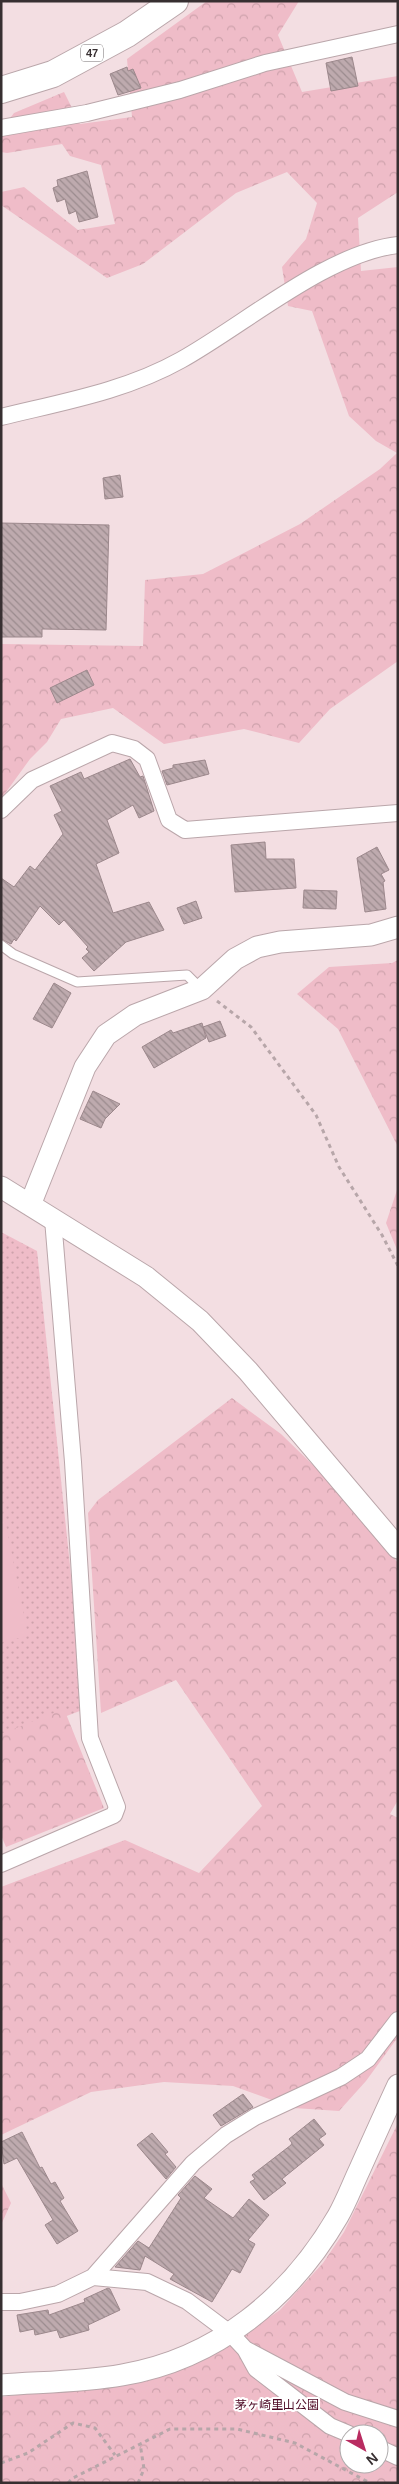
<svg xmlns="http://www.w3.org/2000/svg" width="399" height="2484" viewBox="0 0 399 2484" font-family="Helvetica,'Noto Sans JP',sans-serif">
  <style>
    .grass { fill: url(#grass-dots) }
    .forest { fill: url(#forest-crowns); fill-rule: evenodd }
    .garden { fill: #efbcc8 }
    .building { fill: url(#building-back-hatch); stroke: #9c888c }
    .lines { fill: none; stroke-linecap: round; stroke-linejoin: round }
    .service-casing { stroke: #baa6aa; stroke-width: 11 }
    .minor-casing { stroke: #baa6aa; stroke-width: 18 }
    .tertiary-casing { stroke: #baa6aa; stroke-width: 23 }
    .primary-casing { stroke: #baa6aa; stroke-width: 28 }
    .path { stroke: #b7a6a9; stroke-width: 3; stroke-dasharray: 4 4; stroke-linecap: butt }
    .service { stroke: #fff; stroke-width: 9 }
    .minor { stroke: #fff; stroke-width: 16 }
    .tertiary { stroke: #fff; stroke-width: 21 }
    .primary { stroke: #fff; stroke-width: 26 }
    .labels { text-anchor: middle; stroke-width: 4; stroke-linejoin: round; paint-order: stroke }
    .shield { fill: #fff; stroke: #736d6f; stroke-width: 1 }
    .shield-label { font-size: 11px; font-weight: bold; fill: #372f31 }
    .park-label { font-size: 12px; fill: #4d0924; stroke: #fff }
  </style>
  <defs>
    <pattern id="grass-dots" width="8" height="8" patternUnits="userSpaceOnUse" patternTransform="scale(1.25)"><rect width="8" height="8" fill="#efbcc8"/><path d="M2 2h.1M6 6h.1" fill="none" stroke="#cea2ac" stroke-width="1.8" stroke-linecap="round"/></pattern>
    <pattern id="forest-crowns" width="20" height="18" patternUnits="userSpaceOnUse" patternTransform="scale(1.25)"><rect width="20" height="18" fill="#efbcc8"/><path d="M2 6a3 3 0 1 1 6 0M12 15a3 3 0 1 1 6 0" fill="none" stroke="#cea2ac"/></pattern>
    <pattern id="building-back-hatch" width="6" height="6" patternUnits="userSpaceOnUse" patternTransform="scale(1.25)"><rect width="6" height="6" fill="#beaaae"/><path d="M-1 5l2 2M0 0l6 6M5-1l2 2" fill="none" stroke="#9b8b8e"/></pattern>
  </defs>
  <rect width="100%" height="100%" fill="#f3dee2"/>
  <path class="grass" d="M1,1232L37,1251L85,1709L1,1741Z"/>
  <path class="forest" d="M207,1H299L278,35L302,92L398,76V192L358,218L361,271L398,267V661L330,709L299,743L244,729L164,744L113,708L61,719L47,742L30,759L1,799V644L143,646L145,580L203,574L300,524L380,469L397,453L376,441L349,416L312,311L288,306L282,267L306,239L317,203L287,172L236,193L143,264L107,278L1,205V192L24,187L78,230L115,224L101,165L70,156L62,144L7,153L1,152V130L14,113L64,92L80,124L132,117L127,59Z
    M398,960V1147L338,1029L297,994L329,967L392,963Z
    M398,1187V1252L386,1223Z
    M232,1398L281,1434L319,1471L354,1509L398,1563V1800L390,1814L398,1818V2037L366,2081L339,2111L294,2108L233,2086L164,2082L91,2092L1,2135V1887L125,1840L199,1873L262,1806L176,1680L101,1713L88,1513L98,1500Z
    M64,1709L104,1808L6,1847L1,1835V1734Z
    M398,2123V2483H1V2397L137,2380L230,2344L280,2310L323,2263L344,2232ZM349,2434H379V2464H349Z
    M1,2183L11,2203L1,2225Z"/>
  <path class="garden" d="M5,1520L28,1636L1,1642V1521Z"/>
  <path class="building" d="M352,57L358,86L331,91L326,63Z
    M127,67L128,71L133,69L141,88L118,95L110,74Z
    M87,171L98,217L79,222L76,211L69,214L65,199L57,202L53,188L58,186L57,180Z
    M120,475L123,497L105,499L103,478Z
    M1,523L109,525L106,630L42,629V637H1Z
    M87,670L94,685L57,703L50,688Z
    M130,759L140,777L143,776L154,811L139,818L133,805L107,820L119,853L96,864L113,913L149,902L164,930L126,942L94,971L82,958L89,952L86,949L88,947L64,920L59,925L40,906L16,941L14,939L11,944L1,939V878L14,887L30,866L35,870L63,834L54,815L62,811L50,786L81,772L84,779Z
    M205,760L209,774L167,785L162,771L173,768V765Z
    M265,842L266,859H294L296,888L235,892L231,845Z
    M377,847L389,870L381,874L385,881L383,882L386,909L365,912L357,858Z
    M304,890L337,891L336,909L303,908Z
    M196,901L202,918L184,924L177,908Z
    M54,983L71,993L52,1028L33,1019Z
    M220,1021L226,1036L209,1042L203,1027Z
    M202,1023L206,1038L154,1068L142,1047L171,1030L173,1033Z
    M93,1091L120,1104L105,1119L101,1128L80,1119Z
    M243,2094L253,2107L221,2126L213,2115Z
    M314,2119L326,2134L319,2139L324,2145L282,2179L286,2183L264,2200L250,2182L255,2179L252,2175L291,2145L292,2143L289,2139Z
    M22,2132L40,2168L42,2167L51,2184L55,2182L64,2198L60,2201L78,2231L57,2244L45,2225L53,2220L17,2158L4,2164L1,2142Z
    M152,2133L168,2152L165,2154L176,2167L166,2179L137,2145Z
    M195,2176L212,2189L204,2198L233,2218L249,2199L269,2215L248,2240L255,2244L240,2273L232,2269L212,2302L170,2279L174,2274L145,2256L140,2270L115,2267L138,2241L149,2248L181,2198L178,2195Z
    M108,2288L110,2289L120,2310L88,2325L89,2330L60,2338L57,2330L35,2335L34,2329L20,2332L17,2315L48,2310L49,2315L85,2302L84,2299Z"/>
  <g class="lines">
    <defs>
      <path id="service" d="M1,945L13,954L77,982L187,975L201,989"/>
      <path id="minor" d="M1,128L87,113L180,90L265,63L398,34
        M1,417C62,402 126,391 181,360C244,325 327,253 398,245
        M1,810L32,780L112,743L134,749L147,759L169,820L185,830L398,813
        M1,1864L114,1815L117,1807L90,1738L73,1462L53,1219
        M93,2277L147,2282L187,2301L231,2334L245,2349L256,2369L330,2426L349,2434
        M1,2302H20L58,2294L93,2277L193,2163L226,2135L255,2117L341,2077L368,2059L398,2020
        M245,2349L345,2402L398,2419
        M379,2448L398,2457"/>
      <path id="tertiary" d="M1,1187L146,1277L200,1321L248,1371L398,1548
        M30,1205L85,1067L106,1035L135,1015L202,989L235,959L257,947L280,942L371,935L398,927
        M1,2385C41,2382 83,2382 122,2375C217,2359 291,2297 338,2216C346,2202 352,2186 359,2171C372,2142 385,2113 398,2085"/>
      <path id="primary" d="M1,90L53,74L127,34L175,1"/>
    </defs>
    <use href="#service" class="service-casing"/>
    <use href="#minor" class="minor-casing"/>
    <use href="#tertiary" class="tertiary-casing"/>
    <use href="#primary" class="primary-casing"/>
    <path class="path" d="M217,1001L251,1027L316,1115L339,1167L382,1235L398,1266
      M1,2463L28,2453L73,2423L95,2428L115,2455
      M68,2483L73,2478L170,2429H237L295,2443L370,2483
      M138,2483L144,2469L140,2443"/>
    <use href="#service" class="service"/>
    <use href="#minor" class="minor"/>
    <use href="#tertiary" class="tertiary"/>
    <use href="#primary" class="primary"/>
  </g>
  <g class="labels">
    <rect class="shield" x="81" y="44.5" width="22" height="17" rx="4"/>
    <g class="shield-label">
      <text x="92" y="57">47</text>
    </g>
    <g class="park-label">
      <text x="277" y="2409">茅ヶ崎里山公園</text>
    </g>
  </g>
  <rect width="399" height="2484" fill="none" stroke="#372f31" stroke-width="5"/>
  <g transform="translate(364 2449) rotate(141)"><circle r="24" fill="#ffffff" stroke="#afacad"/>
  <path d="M0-4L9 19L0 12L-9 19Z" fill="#b92c61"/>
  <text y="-8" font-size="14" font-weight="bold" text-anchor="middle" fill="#372f31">N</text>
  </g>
</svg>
